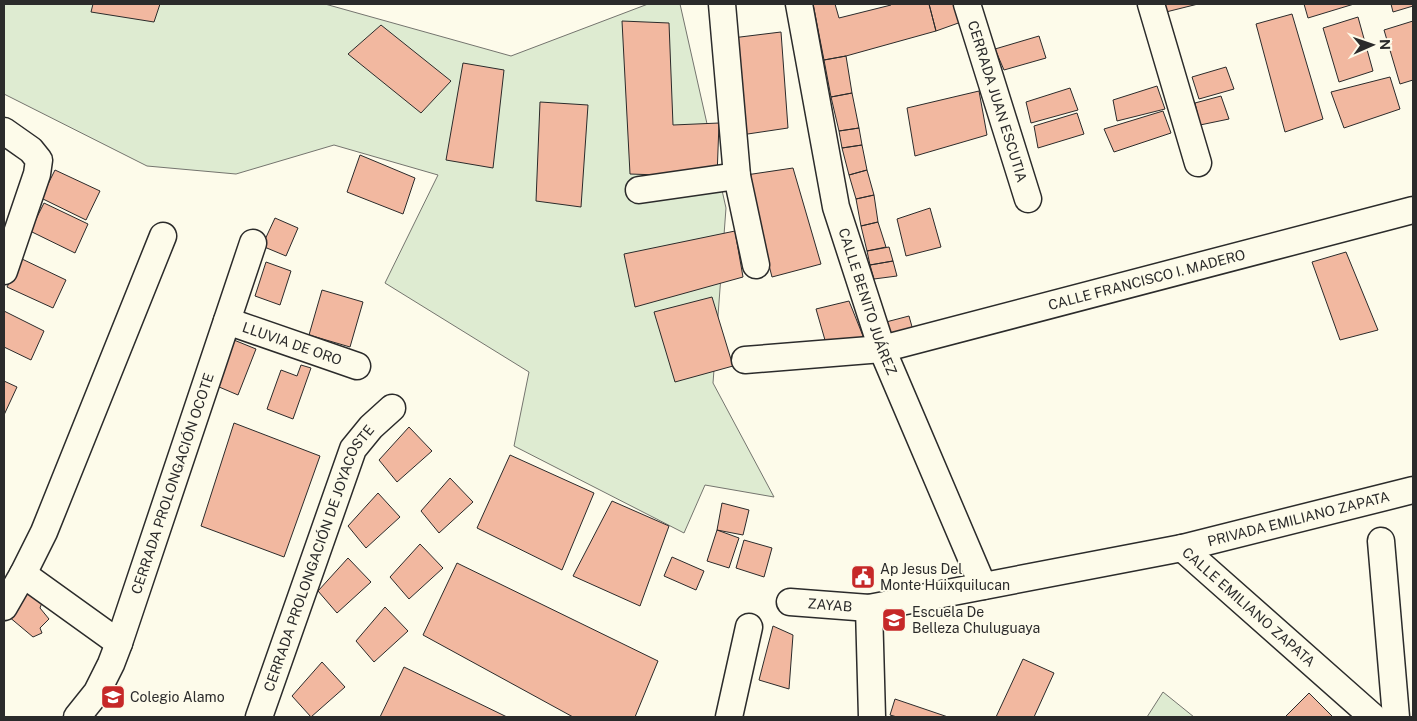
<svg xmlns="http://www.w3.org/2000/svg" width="1417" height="721" viewBox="0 0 1417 721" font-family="'Public Sans',sans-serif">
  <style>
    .green { fill: #deebd1; stroke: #74746e }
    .building { fill: #f2b8a0; stroke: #2b2b2b }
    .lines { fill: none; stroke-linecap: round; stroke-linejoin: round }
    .minor-casing { stroke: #2b2b2b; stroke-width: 29 }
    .minor { stroke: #fdfbea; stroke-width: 26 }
    .labels { text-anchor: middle; stroke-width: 4; stroke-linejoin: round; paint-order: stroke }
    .street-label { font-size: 14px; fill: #2b2b2b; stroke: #fdfbea }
    .poi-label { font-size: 14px; fill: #2b2b2b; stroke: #fdfbea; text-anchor: start }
  </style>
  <rect width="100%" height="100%" fill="#fdfbea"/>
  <path class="green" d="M4,4H325L511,56L648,4H680L726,208L713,383L774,497L705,485L684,533L514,446L529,372L385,283L438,175L334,145L236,174L147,166L4,94Z
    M1163,692L1194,717H1147Z"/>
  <path class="building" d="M93,4H160L154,22L91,12Z
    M813,4H835L839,18L891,5V4H929L936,31L846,56L824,60Z
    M929,4H959L964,21L936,31Z
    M1164,4H1198L1166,12Z
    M1304,4H1354L1308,18Z
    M1391,4H1413V6L1393,12Z
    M1292,14L1323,119L1285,132L1256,24Z
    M1358,17L1373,71L1339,82L1323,28Z
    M622,21L669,23L673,125L719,123L717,177L630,174Z
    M1413,21V80L1400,84L1384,30Z
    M381,25L451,81L421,113L348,54Z
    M781,32L788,128L741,135L732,38Z
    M1039,36L1046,58L1004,70L995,49Z
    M846,56L852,93L831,97L824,60Z
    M463,63L504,70L493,168L446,160Z
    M1226,67L1234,89L1199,99L1192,77Z
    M1390,77L1400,109L1344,128L1331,92Z
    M1157,86L1165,109L1117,121L1113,100Z
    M1070,88L1078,110L1031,123L1026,102Z
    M979,91L987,135L915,156L907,108Z
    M852,93L859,128L839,131L831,97Z
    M1221,96L1229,119L1200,125L1195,103Z
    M540,102L588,105L581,207L536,201Z
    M1163,111L1171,133L1114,152L1104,129Z
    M1077,113L1084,134L1038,148L1034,126Z
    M859,128L862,145L842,148L839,131Z
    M862,145L867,170L849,175L842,148Z
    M360,155L415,178L403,214L347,192Z
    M793,168L821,264L772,277L746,175Z
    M55,170L100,191L86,220L41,198Z
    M867,170L874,195L856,199L849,175Z
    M874,195L878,222L861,226L856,199Z
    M44,203L88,224L75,253L30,231Z
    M930,208L941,247L906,256L897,219Z
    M275,218L298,228L286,256L262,246Z
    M878,222L886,247L867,251L861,226Z
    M735,231L743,277L635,307L624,254Z
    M889,247L893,261L870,265L867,251Z
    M1346,252L1378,330L1340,340L1312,262Z
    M22,259L66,280L53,308L7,287Z
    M893,261L897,276L874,279L870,265Z
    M266,262L291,271L280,305L255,296Z
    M322,290L363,302L350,347L309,335Z
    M712,297L733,366L675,382L654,312Z
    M849,301L865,341L827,347L816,309Z
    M4,311L44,331L31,360L4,347Z
    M909,316L914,334L890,343L886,322Z
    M229,338L256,349L238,395L212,384Z
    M301,365L311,368L293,419L267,409L281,370L297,376Z
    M4,381L17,387L4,415Z
    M234,423L320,456L284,557L201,526Z
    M409,427L432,451L397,482L379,460Z
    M510,455L594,493L562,570L477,528Z
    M450,478L473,502L439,533L421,511Z
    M378,493L400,517L366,548L348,526Z
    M612,501L669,526L640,606L573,576Z
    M722,503L749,510L743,535L717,530Z
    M717,530L739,538L729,568L707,561Z
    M744,540L772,548L764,577L736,568Z
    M420,544L443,568L409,599L390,577Z
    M672,557L704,571L696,590L664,576Z
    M348,558L371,582L337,613L318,591Z
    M457,563L658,661L635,717H573L423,635Z
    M28,587L43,600L40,608L49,619L40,628L42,633L33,637L8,616Z
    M385,607L408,631L374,662L356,641Z
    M773,626L793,635L789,689L759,680Z
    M1023,659L1054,673L1034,717H996Z
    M322,662L345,687L311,717L292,696Z
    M404,667L507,717H380Z
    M1309,693L1333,717H1285Z
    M895,699L948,717H897L890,715Z"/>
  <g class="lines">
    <defs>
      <g id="minor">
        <path d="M722,4L737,176L756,265"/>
        <path id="s1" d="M799,4L836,207L882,349L983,586"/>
        <path id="s2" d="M967,4L1028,199"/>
        <path d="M1151,4L1198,163"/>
        <path d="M4,131L31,150L39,160L37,174L4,271"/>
        <path d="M639,190L737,176"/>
        <path id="s3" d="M227,321L357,366"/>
        <path id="s4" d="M745,360L882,349L1413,210"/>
        <path d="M1381,541L1396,717"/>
        <path id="s5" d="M1182,548L1373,717"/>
        <path d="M23,574L119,643"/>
        <path id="s6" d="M790,602L869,608L1182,548L1413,490"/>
        <path d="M4,607L23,574L44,532L163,236"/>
        <path d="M869,608L872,717"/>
        <path id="s7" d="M77,717L97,692L111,664L119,643L253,243"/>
        <path id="s8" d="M259,717L353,449L371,427L392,408"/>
        <path d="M729,717L749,627"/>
      </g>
    </defs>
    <use href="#minor" class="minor-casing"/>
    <use href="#minor" class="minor"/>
  </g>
  <defs>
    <symbol id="civic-square" viewBox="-11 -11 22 22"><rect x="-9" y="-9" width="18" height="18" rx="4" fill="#c62828" stroke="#fdfbea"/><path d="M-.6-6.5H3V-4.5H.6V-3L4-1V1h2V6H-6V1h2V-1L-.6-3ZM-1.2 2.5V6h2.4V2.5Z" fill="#fff"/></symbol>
    <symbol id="university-square" viewBox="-11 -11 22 22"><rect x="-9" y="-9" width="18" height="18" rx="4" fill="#c62828" stroke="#fdfbea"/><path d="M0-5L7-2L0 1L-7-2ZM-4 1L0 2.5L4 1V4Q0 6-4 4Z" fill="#fff"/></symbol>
    <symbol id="school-square" viewBox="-11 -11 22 22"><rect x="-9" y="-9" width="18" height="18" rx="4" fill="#c62828" stroke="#fdfbea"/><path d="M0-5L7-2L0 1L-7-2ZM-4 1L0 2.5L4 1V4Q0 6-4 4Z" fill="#fff"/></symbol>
  </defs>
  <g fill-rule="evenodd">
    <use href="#civic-square" x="849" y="563" width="28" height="28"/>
    <use href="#university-square" x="880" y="606" width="28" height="28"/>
    <use href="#school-square" x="99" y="683" width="28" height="28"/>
  </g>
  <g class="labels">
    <g class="street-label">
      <text dy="5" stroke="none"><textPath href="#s2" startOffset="102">CERRADA JUAN ESCUTIA</textPath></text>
      <text dy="5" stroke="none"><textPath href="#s4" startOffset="411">CALLE FRANCISCO I. MADERO</textPath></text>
      <text dy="5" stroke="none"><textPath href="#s1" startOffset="306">CALLE BENITO JUÁREZ</textPath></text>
      <text dy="5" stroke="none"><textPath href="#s3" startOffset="69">LLUVIA DE ORO</textPath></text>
      <text dy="5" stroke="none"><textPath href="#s7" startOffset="254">CERRADA PROLONGACIÓN OCOTE</textPath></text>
      <text dy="5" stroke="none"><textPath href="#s6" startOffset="518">PRIVADA EMILIANO ZAPATA</textPath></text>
      <text dy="5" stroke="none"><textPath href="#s8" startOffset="170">CERRADA PROLONGACIÓN DE JOYACOSTE</textPath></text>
      <text dy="5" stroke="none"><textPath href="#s6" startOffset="40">ZAYAB</textPath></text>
      <text dy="5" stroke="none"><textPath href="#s5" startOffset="89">CALLE EMILIANO ZAPATA</textPath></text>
    </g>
    <g class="poi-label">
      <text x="880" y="574">Ap Jesus Del<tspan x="880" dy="16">Monte Huixquilucan</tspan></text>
      <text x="912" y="617">Escuela De<tspan x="912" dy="16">Belleza Chuluguaya</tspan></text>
      <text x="130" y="702">Colegio Alamo</text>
    </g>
  </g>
  <rect width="1417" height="721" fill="none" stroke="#2b2b2b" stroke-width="10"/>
  <g transform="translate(1372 45) rotate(88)" stroke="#fdfbea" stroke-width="4" paint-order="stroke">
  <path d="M0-4L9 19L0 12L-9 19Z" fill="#2b2b2b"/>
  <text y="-8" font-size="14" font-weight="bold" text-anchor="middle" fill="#2b2b2b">N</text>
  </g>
</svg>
